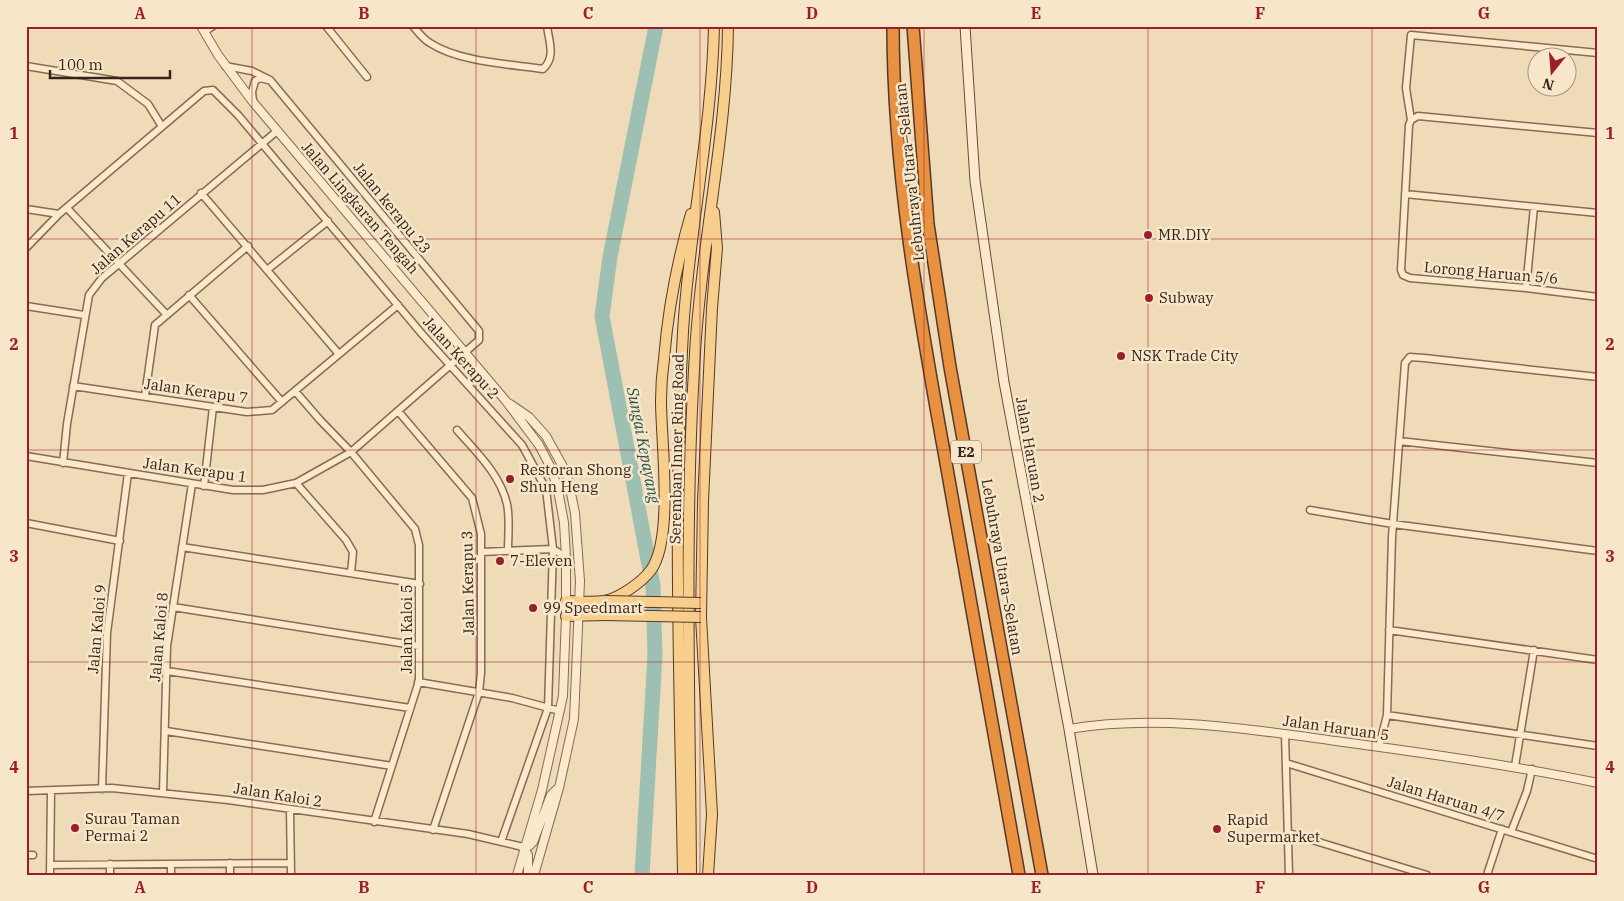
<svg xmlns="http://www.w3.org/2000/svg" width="1624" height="901" viewBox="0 0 1624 901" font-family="'IBM Plex Serif',serif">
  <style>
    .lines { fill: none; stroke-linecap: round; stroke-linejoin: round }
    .river { stroke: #9ec0b3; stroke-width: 15 }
    .minor-casing { stroke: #876b53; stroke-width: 9 }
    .tertiary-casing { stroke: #876b53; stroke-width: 10 }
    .secondary-casing { stroke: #694c37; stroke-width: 11 }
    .primary-casing { stroke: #543928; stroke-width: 12 }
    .motorway-casing { stroke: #543928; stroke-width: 14 }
    .minor { stroke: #fbe9cc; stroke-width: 6 }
    .tertiary { stroke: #fbe9cc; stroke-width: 8 }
    .secondary { stroke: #fbe9cc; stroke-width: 9 }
    .primary { stroke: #f8ce8c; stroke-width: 10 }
    .motorway { stroke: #e89241; stroke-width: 11 }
    .primary-bridge-casing { stroke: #543928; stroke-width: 12; stroke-linecap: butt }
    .primary-bridge { stroke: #f8ce8c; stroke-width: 10 }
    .grid { fill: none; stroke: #9a1f2a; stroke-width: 1; stroke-opacity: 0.55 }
    .poi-dot { fill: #9a1f2a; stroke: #f7e6c9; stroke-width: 2 }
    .labels { text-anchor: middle; stroke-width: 5; stroke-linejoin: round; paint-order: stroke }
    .shield { fill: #f7e6c9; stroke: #6f5e4e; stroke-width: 1 }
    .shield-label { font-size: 14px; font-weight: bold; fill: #352419 }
    .street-label { font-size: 15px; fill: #352419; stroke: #f7e6c9 }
    .poi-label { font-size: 15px; fill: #352419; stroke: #f7e6c9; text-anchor: start }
    .water-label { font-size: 16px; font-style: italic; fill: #27564f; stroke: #f7e6c9 }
    .neatline { fill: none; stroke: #9a1f2a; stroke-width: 2 }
    .grid-label { font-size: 16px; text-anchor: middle; font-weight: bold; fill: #9a1f2a }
  </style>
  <rect width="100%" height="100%" fill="#f0dbb9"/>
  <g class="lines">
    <path class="river" d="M642,875L655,655L653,586L602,316L610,257L656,26"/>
    <defs>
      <path id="minor" d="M326,26L367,77
        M413,26C418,32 423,39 430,43C459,62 509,64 543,69C556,57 549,42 547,26
        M204,32L213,26
        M1598,53L1411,35L1406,88L1411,120L1409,125L1401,270L1403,275L1410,278L1526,288L1598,297
        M26,66L117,81L148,104L161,125
        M253,101L252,92L255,81L260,78L268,80
        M1411,120L1418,116L1598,133
        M201,193L338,353
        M1405,194L1598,213
        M67,208L167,315
        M26,209L59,214
        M26,248L59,214L204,91L213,90L238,115L422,334L522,445L546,489L553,549L548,708L501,842
        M267,270L328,221
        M1526,288L1534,207
        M189,295L282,402
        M26,306L84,315
        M73,386L247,412L272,410L398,305
        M295,391L320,420L351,452L415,529L419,545V681L374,822
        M145,396L155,325L248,246
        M398,411L472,498L481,534V673L479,692L433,830
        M457,430C476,452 500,474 507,504C510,518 508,536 508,551
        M1399,441L1598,463
        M26,456L233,490H263L296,483L351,452L479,340V331L270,80L252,71L225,66
        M63,463L67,424L89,295L102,278L277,131
        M296,483L346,540L353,552L351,573
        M204,486L213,407
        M1310,510L1393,524L1598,551
        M26,523L120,541
        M182,547L420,584
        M481,552L553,549L566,557
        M173,607L419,646
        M1389,630L1598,660
        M167,671L410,708
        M418,682L512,698L560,711
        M1387,715L1598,746
        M166,731L392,766
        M1285,734L1289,875
        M1379,747L1387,715L1392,537L1405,363L1410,357L1424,358L1598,377
        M1286,763L1598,859
        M1515,766L1534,650
        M102,789L107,633L128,473
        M26,791L112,788L228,800L468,834L523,847
        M163,793L167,646L192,484
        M290,810L291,875
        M1511,832L1527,791L1532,769
        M1289,833L1427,875
        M26,855H33
        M230,863V875
        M110,864V875
        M171,864V875
        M50,865L291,863
        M50,875L51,791
        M1487,875L1502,829"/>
      <path id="tertiary" d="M201,26L218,55L253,102L506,401L539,445L551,468L558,490L564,523L566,557V616L563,696L542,790L517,875
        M510,404L529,417L546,436L567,474L575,513L580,581L574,719L559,788L534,875
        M1069,729C1157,714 1249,729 1336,741C1424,753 1511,765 1598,783
        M523,847L529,846L533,842L551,795L557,789
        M523,847L528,855V875"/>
      <path id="secondary" d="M965,26L975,181L1004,382L1069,729L1093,875"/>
      <path id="primary" d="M566,601C578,601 592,603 604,601C620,598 642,582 651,570C674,538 661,441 661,401C661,387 662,373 664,359C668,309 677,262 691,214
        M566,616L605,615
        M683,875C680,694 673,513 683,332C689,230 712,129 714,26
        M691,875C690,701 684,527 695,353C701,244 727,136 728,26
        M708,875L712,814L701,617L703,501L712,308L717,248L714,212"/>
      <path id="motorway" d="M893,26C893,173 920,319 946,463C970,600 995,737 1019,875
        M913,26L928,224L950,367L1042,875"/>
    </defs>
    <use href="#minor" class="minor-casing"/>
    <use href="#tertiary" class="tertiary-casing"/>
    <use href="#secondary" class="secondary-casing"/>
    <use href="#primary" class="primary-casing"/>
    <use href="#motorway" class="motorway-casing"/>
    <use href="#minor" class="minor"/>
    <use href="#tertiary" class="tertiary"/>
    <use href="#secondary" class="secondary"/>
    <use href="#primary" class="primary"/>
    <use href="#motorway" class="motorway"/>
    <defs>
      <path id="primary-bridge" d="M605,601L701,603
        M605,615L701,617"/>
    </defs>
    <use href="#primary-bridge" class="primary-bridge-casing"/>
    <use href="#primary-bridge" class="primary-bridge"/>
  </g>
  <path class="grid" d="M252,26V875M476,26V875M700,26V875M924,26V875M1148,26V875M1372,26V875M26,239H1598M26,450H1598M26,662H1598"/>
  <g class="poi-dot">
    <circle cx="1148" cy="235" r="5"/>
    <circle cx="1149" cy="298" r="5"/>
    <circle cx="1121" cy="356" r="5"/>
    <circle cx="510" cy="479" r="5"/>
    <circle cx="500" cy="561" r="5"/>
    <circle cx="533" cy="608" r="5"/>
    <circle cx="75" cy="828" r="5"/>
    <circle cx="1217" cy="829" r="5"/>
  </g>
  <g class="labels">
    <rect class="shield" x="951" y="440.5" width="30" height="23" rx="4"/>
    <g class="shield-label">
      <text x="966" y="457">E2</text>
    </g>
    <g class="street-label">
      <text transform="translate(910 172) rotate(-96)" y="5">Lebuhraya Utara–Selatan</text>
      <text transform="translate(360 208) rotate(49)" y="5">Jalan Lingkaran Tengah</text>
      <text transform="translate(392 208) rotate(51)" y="5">Jalan kerapu 23</text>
      <text transform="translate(136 234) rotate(-41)" y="5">Jalan Kerapu 11</text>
      <text transform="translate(1491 273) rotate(5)" y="5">Lorong Haruan 5/6</text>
      <text transform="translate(461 358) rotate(48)" y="5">Jalan Kerapu 2</text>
      <text transform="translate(196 391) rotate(8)" y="5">Jalan Kerapu 7</text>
      <text transform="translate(677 449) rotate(-89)" y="5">Seremban Inner Ring Road</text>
      <text transform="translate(1030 450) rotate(80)" y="5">Jalan Haruan 2</text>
      <text transform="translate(195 470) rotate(8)" y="5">Jalan Kerapu 1</text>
      <text transform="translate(1002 567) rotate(80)" y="5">Lebuhraya Utara–Selatan</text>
      <text transform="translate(468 583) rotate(-91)" y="5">Jalan Kerapu 3</text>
      <text transform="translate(97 629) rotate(-85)" y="5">Jalan Kaloi 9</text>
      <text transform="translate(407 629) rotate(-90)" y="5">Jalan Kaloi 5</text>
      <text transform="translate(159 637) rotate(-85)" y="5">Jalan Kaloi 8</text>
      <text transform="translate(1336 728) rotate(8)" y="5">Jalan Haruan 5</text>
      <text transform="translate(278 795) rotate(9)" y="5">Jalan Kaloi 2</text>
      <text transform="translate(1446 799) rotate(17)" y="5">Jalan Haruan 4/7</text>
    </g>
    <g class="poi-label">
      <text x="1158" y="240">MR.DIY</text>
      <text x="1159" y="303">Subway</text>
      <text x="1131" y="361">NSK Trade City</text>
      <text x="520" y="475">Restoran Shong<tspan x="520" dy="17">Shun Heng</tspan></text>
      <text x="510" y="566">7-Eleven</text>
      <text x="543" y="613">99 Speedmart</text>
      <text x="85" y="824">Surau Taman<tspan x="85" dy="17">Permai 2</tspan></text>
      <text x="1227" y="825">Rapid<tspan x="1227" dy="17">Supermarket</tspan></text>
    </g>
    <g class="water-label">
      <text transform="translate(644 445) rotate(79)" y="6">Sungai Kepayang</text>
    </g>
  </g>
  <rect width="1624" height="901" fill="none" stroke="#f7e6c9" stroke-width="55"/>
  <g transform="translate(1552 72) rotate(197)"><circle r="24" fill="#f7e6c9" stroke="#a99883"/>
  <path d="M0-4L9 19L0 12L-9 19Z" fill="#9a1f2a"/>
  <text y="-8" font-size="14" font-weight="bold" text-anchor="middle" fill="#352419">N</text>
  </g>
  <path d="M50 70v8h120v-8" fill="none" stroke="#352419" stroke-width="2.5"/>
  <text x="58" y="70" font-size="15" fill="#352419" stroke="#f7e6c9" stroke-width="4" paint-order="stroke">100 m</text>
  <rect x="28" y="28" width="1568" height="846" class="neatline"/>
  <g class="grid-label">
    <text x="140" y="19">A</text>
    <text x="364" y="19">B</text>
    <text x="588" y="19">C</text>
    <text x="812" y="19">D</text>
    <text x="1036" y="19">E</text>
    <text x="1260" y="19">F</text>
    <text x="1484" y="19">G</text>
    <text x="14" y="139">1</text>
    <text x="1610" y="139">1</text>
    <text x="14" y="350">2</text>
    <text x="1610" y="350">2</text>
    <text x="14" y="562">3</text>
    <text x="1610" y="562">3</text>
    <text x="14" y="773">4</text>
    <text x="1610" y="773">4</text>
    <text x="140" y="893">A</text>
    <text x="364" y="893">B</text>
    <text x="588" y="893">C</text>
    <text x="812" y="893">D</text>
    <text x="1036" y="893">E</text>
    <text x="1260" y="893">F</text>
    <text x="1484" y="893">G</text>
  </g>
</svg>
